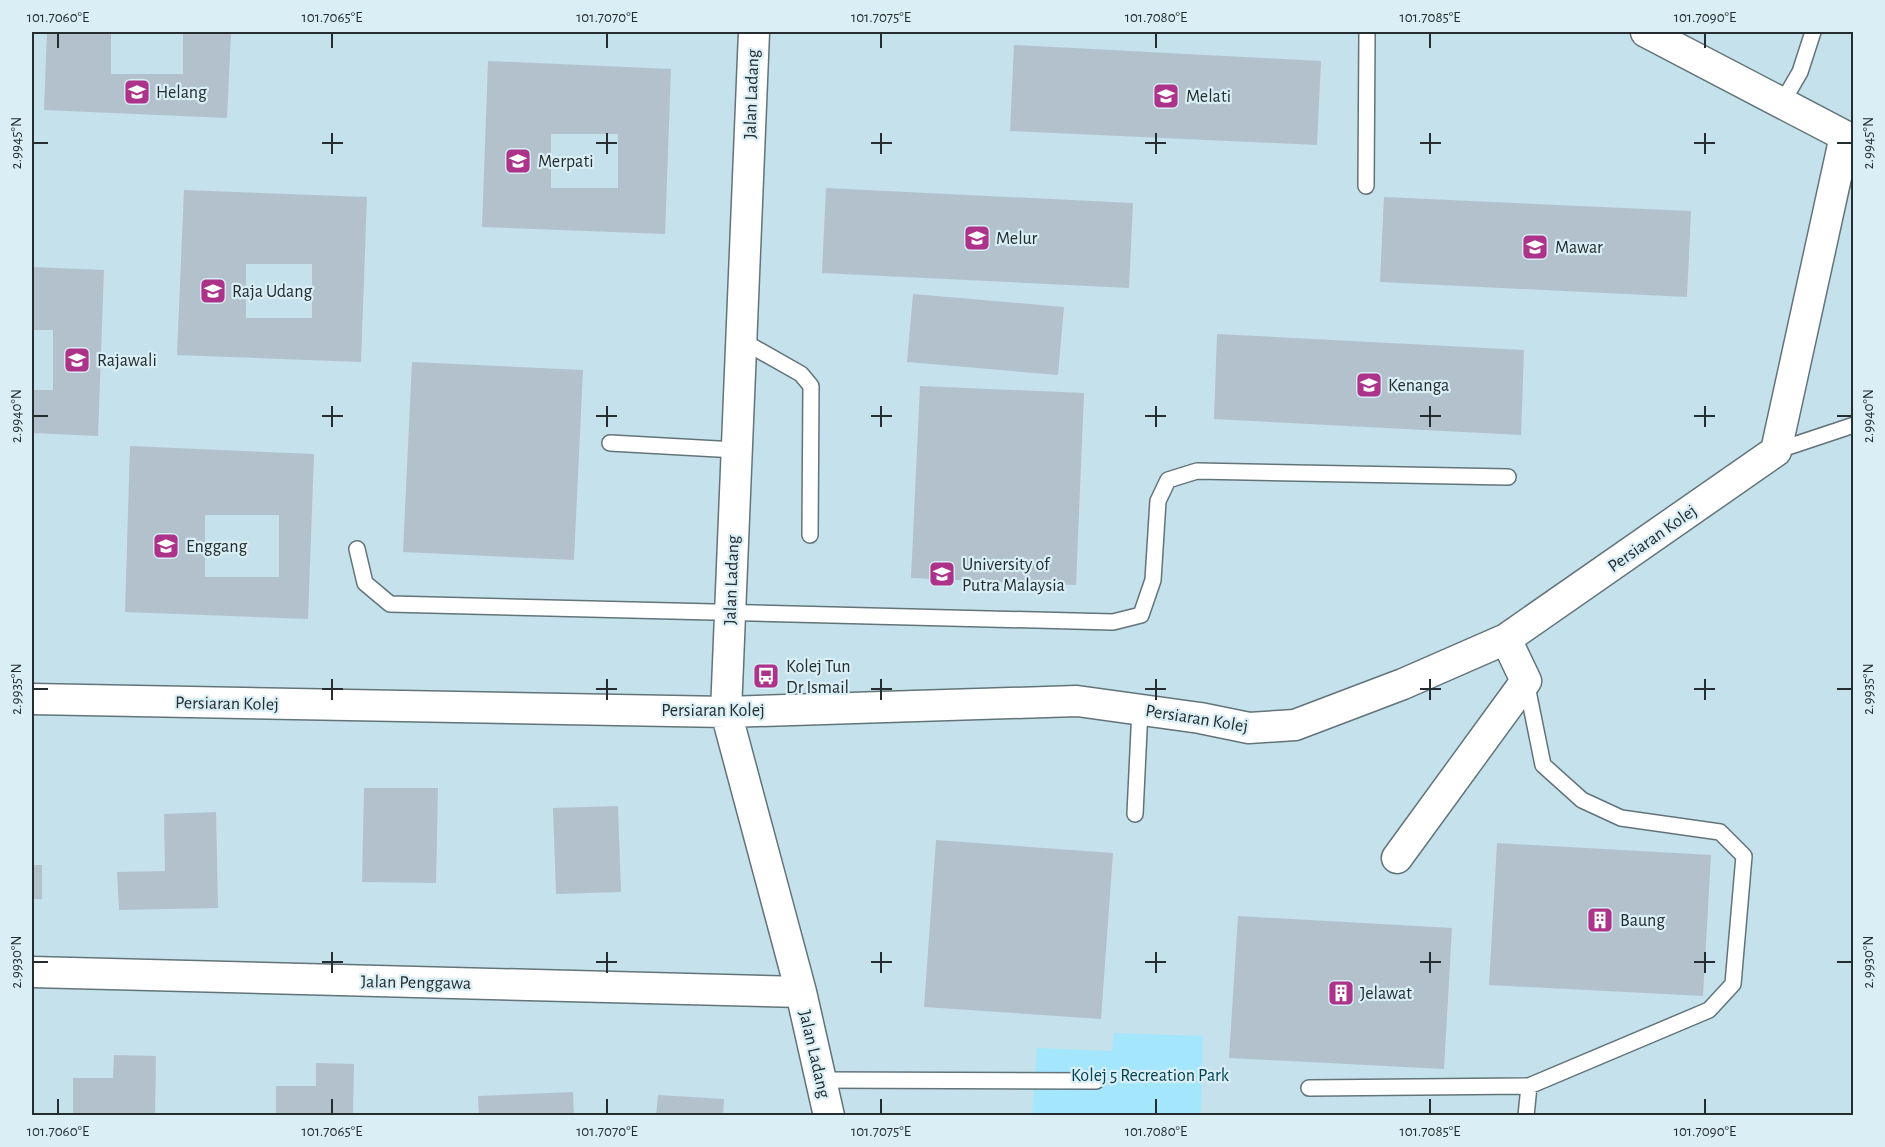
<svg xmlns="http://www.w3.org/2000/svg" width="1885" height="1147" viewBox="0 0 1885 1147" font-family="'Alegreya Sans',sans-serif">
  <style>
    .built { fill: #c5e1eb }
    .green { fill: #a4e6fc }
    .building { fill: #b3c1cd; fill-rule: evenodd }
    .lines { fill: none; stroke-linecap: round; stroke-linejoin: round }
    .lane-casing { stroke: #62747a; stroke-width: 18 }
    .street-casing { stroke: #62747a; stroke-width: 33 }
    .lane { stroke: #fff; stroke-width: 15 }
    .street { stroke: #fff; stroke-width: 30 }
    .ticks { fill: none; stroke: #252d30; stroke-width: 2 }
    .labels { text-anchor: middle; stroke-width: 4.5; stroke-linejoin: round; paint-order: stroke }
    .poi-label { font-size: 18px; fill: #252d30; stroke: #d9eef5; text-anchor: start }
    .street-label { font-size: 18px; fill: #252d30; stroke: #d9eef5 }
    .park-label { font-size: 18px; fill: #044353; stroke: #d9eef5 }
    .neatline { fill: none; stroke: #252d30; stroke-width: 2 }
    .ticks-label { font-size: 15px; text-anchor: middle; fill: #252d30 }
  </style>
  <rect width="100%" height="100%" fill="#d9eef5"/>
  <path class="built" d="M32,32H1853V1115H32Z"/>
  <path class="green" d="M1114,1033L1203,1036L1201,1115H1032L1037,1048L1112,1051Z"/>
  <path class="building" d="M47,32H111V74H183V32H231L227,118L44,110Z
    M1014,45L1321,61L1317,145L1010,131Z
    M488,61L671,69L665,234L482,227ZM551,134H618V188H551Z
    M826,188L1133,203L1129,288L822,273Z
    M184,190L367,197L361,362L177,355ZM246,264H312V318H246Z
    M1384,197L1691,211L1687,297L1380,282Z
    M32,267L104,270L98,436L32,433V390H53V330H32Z
    M913,294L1064,307L1058,375L907,362Z
    M1217,334L1524,350L1521,435L1214,419Z
    M412,362L583,370L574,560L403,552Z
    M920,386L1084,393L1076,585L911,578Z
    M130,446L314,454L308,619L125,612ZM205,515H279V577H205Z
    M364,788H438L436,883L362,882Z
    M618,806L621,892L556,894L553,808Z
    M216,812L218,908L119,910L117,872L165,871L164,814Z
    M936,840L1113,853L1101,1019L924,1007Z
    M1497,843L1711,855L1703,996L1489,985Z
    M32,865H42V899H32Z
    M1238,916L1452,928L1444,1069L1229,1058Z
    M114,1055L156,1056L155,1116H73V1078H113Z
    M316,1063L354,1064L353,1116H276V1086H316Z
    M573,1092L574,1116H479L478,1096Z
    M658,1095L724,1099L723,1116H656Z"/>
  <g class="lines">
    <defs>
      <path id="lane" d="M1782,103L1800,72L1813,32
        M1366,186L1367,32
        M741,340L801,374L811,386L810,535
        M610,443L736,450
        M1776,451L1854,425
        M357,549L365,583L390,604L1113,622L1141,615L1153,580L1158,501L1168,480L1197,471L1508,477
        M1135,814L1140,709
        M821,1080L1096,1081
        M1309,1088L1529,1086L1709,1010L1733,984L1744,856L1720,832L1621,818L1582,800L1543,765L1526,681
        M1526,1116L1529,1086"/>
      <path id="street" d="M754,32L726,712L801,992L829,1116
        M32,699L726,712L1077,701L1200,718L1249,728L1295,725L1403,684L1506,639L1776,451L1845,136L1646,32
        M1397,858L1526,681L1506,639
        M32,972L801,992"/>
    </defs>
    <use href="#lane" class="lane-casing"/>
    <use href="#street" class="street-casing"/>
    <use href="#lane" class="lane"/>
    <use href="#street" class="street"/>
  </g>
  <path class="ticks" d="M58,33V48M332,33V48M607,33V48M881,33V48M1156,33V48M1430,33V48M1705,33V48M332,133V154M607,133V154M881,133V154M1156,133V154M1430,133V154M1705,133V154M33,143H48M322,143H343M596,143H617M871,143H892M1145,143H1166M1420,143H1441M1694,143H1715M1837,143H1852M332,406V427M607,406V427M881,406V427M1156,406V427M1430,406V427M1705,406V427M33,416H48M322,416H343M596,416H617M871,416H892M1145,416H1166M1420,416H1441M1694,416H1715M1837,416H1852M332,679V700M607,679V700M881,679V700M1156,679V700M1430,679V700M1705,679V700M33,689H48M322,689H343M596,689H617M871,689H892M1145,689H1166M1420,689H1441M1694,689H1715M1837,689H1852M332,952V973M607,952V973M881,952V973M1156,952V973M1430,952V973M1705,952V973M33,962H48M322,962H343M596,962H617M871,962H892M1145,962H1166M1420,962H1441M1694,962H1715M1837,962H1852M58,1099V1114M332,1099V1114M607,1099V1114M881,1099V1114M1156,1099V1114M1430,1099V1114M1705,1099V1114"/>
  <defs>
    <symbol id="university-square" viewBox="-11 -11 22 22"><rect x="-9" y="-9" width="18" height="18" rx="4" fill="#ac3389" stroke="#d9eef5"/><path d="M0-5L7-2L0 1L-7-2ZM-4 1L0 2.5L4 1V4Q0 6-4 4Z" fill="#fff"/></symbol>
    <symbol id="bus-square" viewBox="-11 -11 22 22"><rect x="-9" y="-9" width="18" height="18" rx="4" fill="#ac3389" stroke="#d9eef5"/><path d="M-5-6H5V4H4V6H2V4H-2V6H-4V4H-5ZM-3.5-4V0h7V-4ZM-3.5 1.2v1.5H-2V1.2ZM2 1.2v1.5H3.5V1.2Z" fill="#fff"/></symbol>
    <symbol id="building-square" viewBox="-11 -11 22 22"><rect x="-9" y="-9" width="18" height="18" rx="4" fill="#ac3389" stroke="#d9eef5"/><path d="M-4-6H4V6H1V3H-1V6H-4ZM-2.5-4.3h1.7v1.8h-1.7ZM.8-4.3h1.7v1.8H.8ZM-2.5-1h1.7V.8h-1.7ZM.8-1h1.7V.8H.8Z" fill="#fff"/></symbol>
  </defs>
  <g fill-rule="evenodd">
    <use href="#university-square" x="122" y="77" width="30" height="30"/>
    <use href="#university-square" x="1151" y="81" width="30" height="30"/>
    <use href="#university-square" x="503" y="146" width="30" height="30"/>
    <use href="#university-square" x="962" y="223" width="30" height="30"/>
    <use href="#university-square" x="1520" y="232" width="30" height="30"/>
    <use href="#university-square" x="198" y="276" width="30" height="30"/>
    <use href="#university-square" x="62" y="345" width="30" height="30"/>
    <use href="#university-square" x="1354" y="370" width="30" height="30"/>
    <use href="#university-square" x="151" y="531" width="30" height="30"/>
    <use href="#university-square" x="927" y="559" width="30" height="30"/>
    <use href="#bus-square" x="751" y="661" width="30" height="30"/>
    <use href="#building-square" x="1585" y="905" width="30" height="30"/>
    <use href="#building-square" x="1326" y="978" width="30" height="30"/>
  </g>
  <g class="labels">
    <g class="poi-label">
      <text x="156" y="98">Helang</text>
      <text x="1186" y="102">Melati</text>
      <text x="538" y="167">Merpati</text>
      <text x="996" y="244">Melur</text>
      <text x="1555" y="253">Mawar</text>
      <text x="232" y="297">Raja Udang</text>
      <text x="97" y="366">Rajawali</text>
      <text x="1388" y="391">Kenanga</text>
      <text x="186" y="552">Enggang</text>
      <text x="962" y="570">University of<tspan x="962" dy="21">Putra Malaysia</tspan></text>
      <text x="786" y="672">Kolej Tun<tspan x="786" dy="21">Dr Ismail</tspan></text>
      <text x="1620" y="926">Baung</text>
      <text x="1360" y="999">Jelawat</text>
    </g>
    <g class="street-label">
      <text transform="translate(751 94) rotate(-88)" y="6">Jalan Ladang</text>
      <text transform="translate(1652 538) rotate(-35)" y="6">Persiaran Kolej</text>
      <text transform="translate(731 580) rotate(-88)" y="6">Jalan Ladang</text>
      <text transform="translate(227 703) rotate(1)" y="6">Persiaran Kolej</text>
      <text x="713" y="716">Persiaran Kolej</text>
      <text transform="translate(1197 718) rotate(9)" y="6">Persiaran Kolej</text>
      <text transform="translate(416 982) rotate(1)" y="6">Jalan Penggawa</text>
      <text transform="translate(815 1054) rotate(77)" y="6">Jalan Ladang</text>
    </g>
    <g class="park-label">
      <text x="1150" y="1081">Kolej 5 Recreation Park</text>
    </g>
  </g>
  <rect width="1885" height="1147" fill="none" stroke="#d9eef5" stroke-width="66"/>
  <rect x="33" y="33" width="1819" height="1081" class="neatline"/>
  <g class="ticks-label">
    <text x="58" y="22">101.7060°E</text>
    <text x="332" y="22">101.7065°E</text>
    <text x="607" y="22">101.7070°E</text>
    <text x="881" y="22">101.7075°E</text>
    <text x="1156" y="22">101.7080°E</text>
    <text x="1430" y="22">101.7085°E</text>
    <text x="1705" y="22">101.7090°E</text>
    <text transform="translate(16 143) rotate(-90)" y="5">2.9945°N</text>
    <text transform="translate(1868 143) rotate(-90)" y="5">2.9945°N</text>
    <text transform="translate(16 416) rotate(-90)" y="5">2.9940°N</text>
    <text transform="translate(1868 416) rotate(-90)" y="5">2.9940°N</text>
    <text transform="translate(16 689) rotate(-90)" y="5">2.9935°N</text>
    <text transform="translate(1868 689) rotate(-90)" y="5">2.9935°N</text>
    <text transform="translate(16 962) rotate(-90)" y="5">2.9930°N</text>
    <text transform="translate(1868 962) rotate(-90)" y="5">2.9930°N</text>
    <text x="58" y="1136">101.7060°E</text>
    <text x="332" y="1136">101.7065°E</text>
    <text x="607" y="1136">101.7070°E</text>
    <text x="881" y="1136">101.7075°E</text>
    <text x="1156" y="1136">101.7080°E</text>
    <text x="1430" y="1136">101.7085°E</text>
    <text x="1705" y="1136">101.7090°E</text>
  </g>
</svg>
